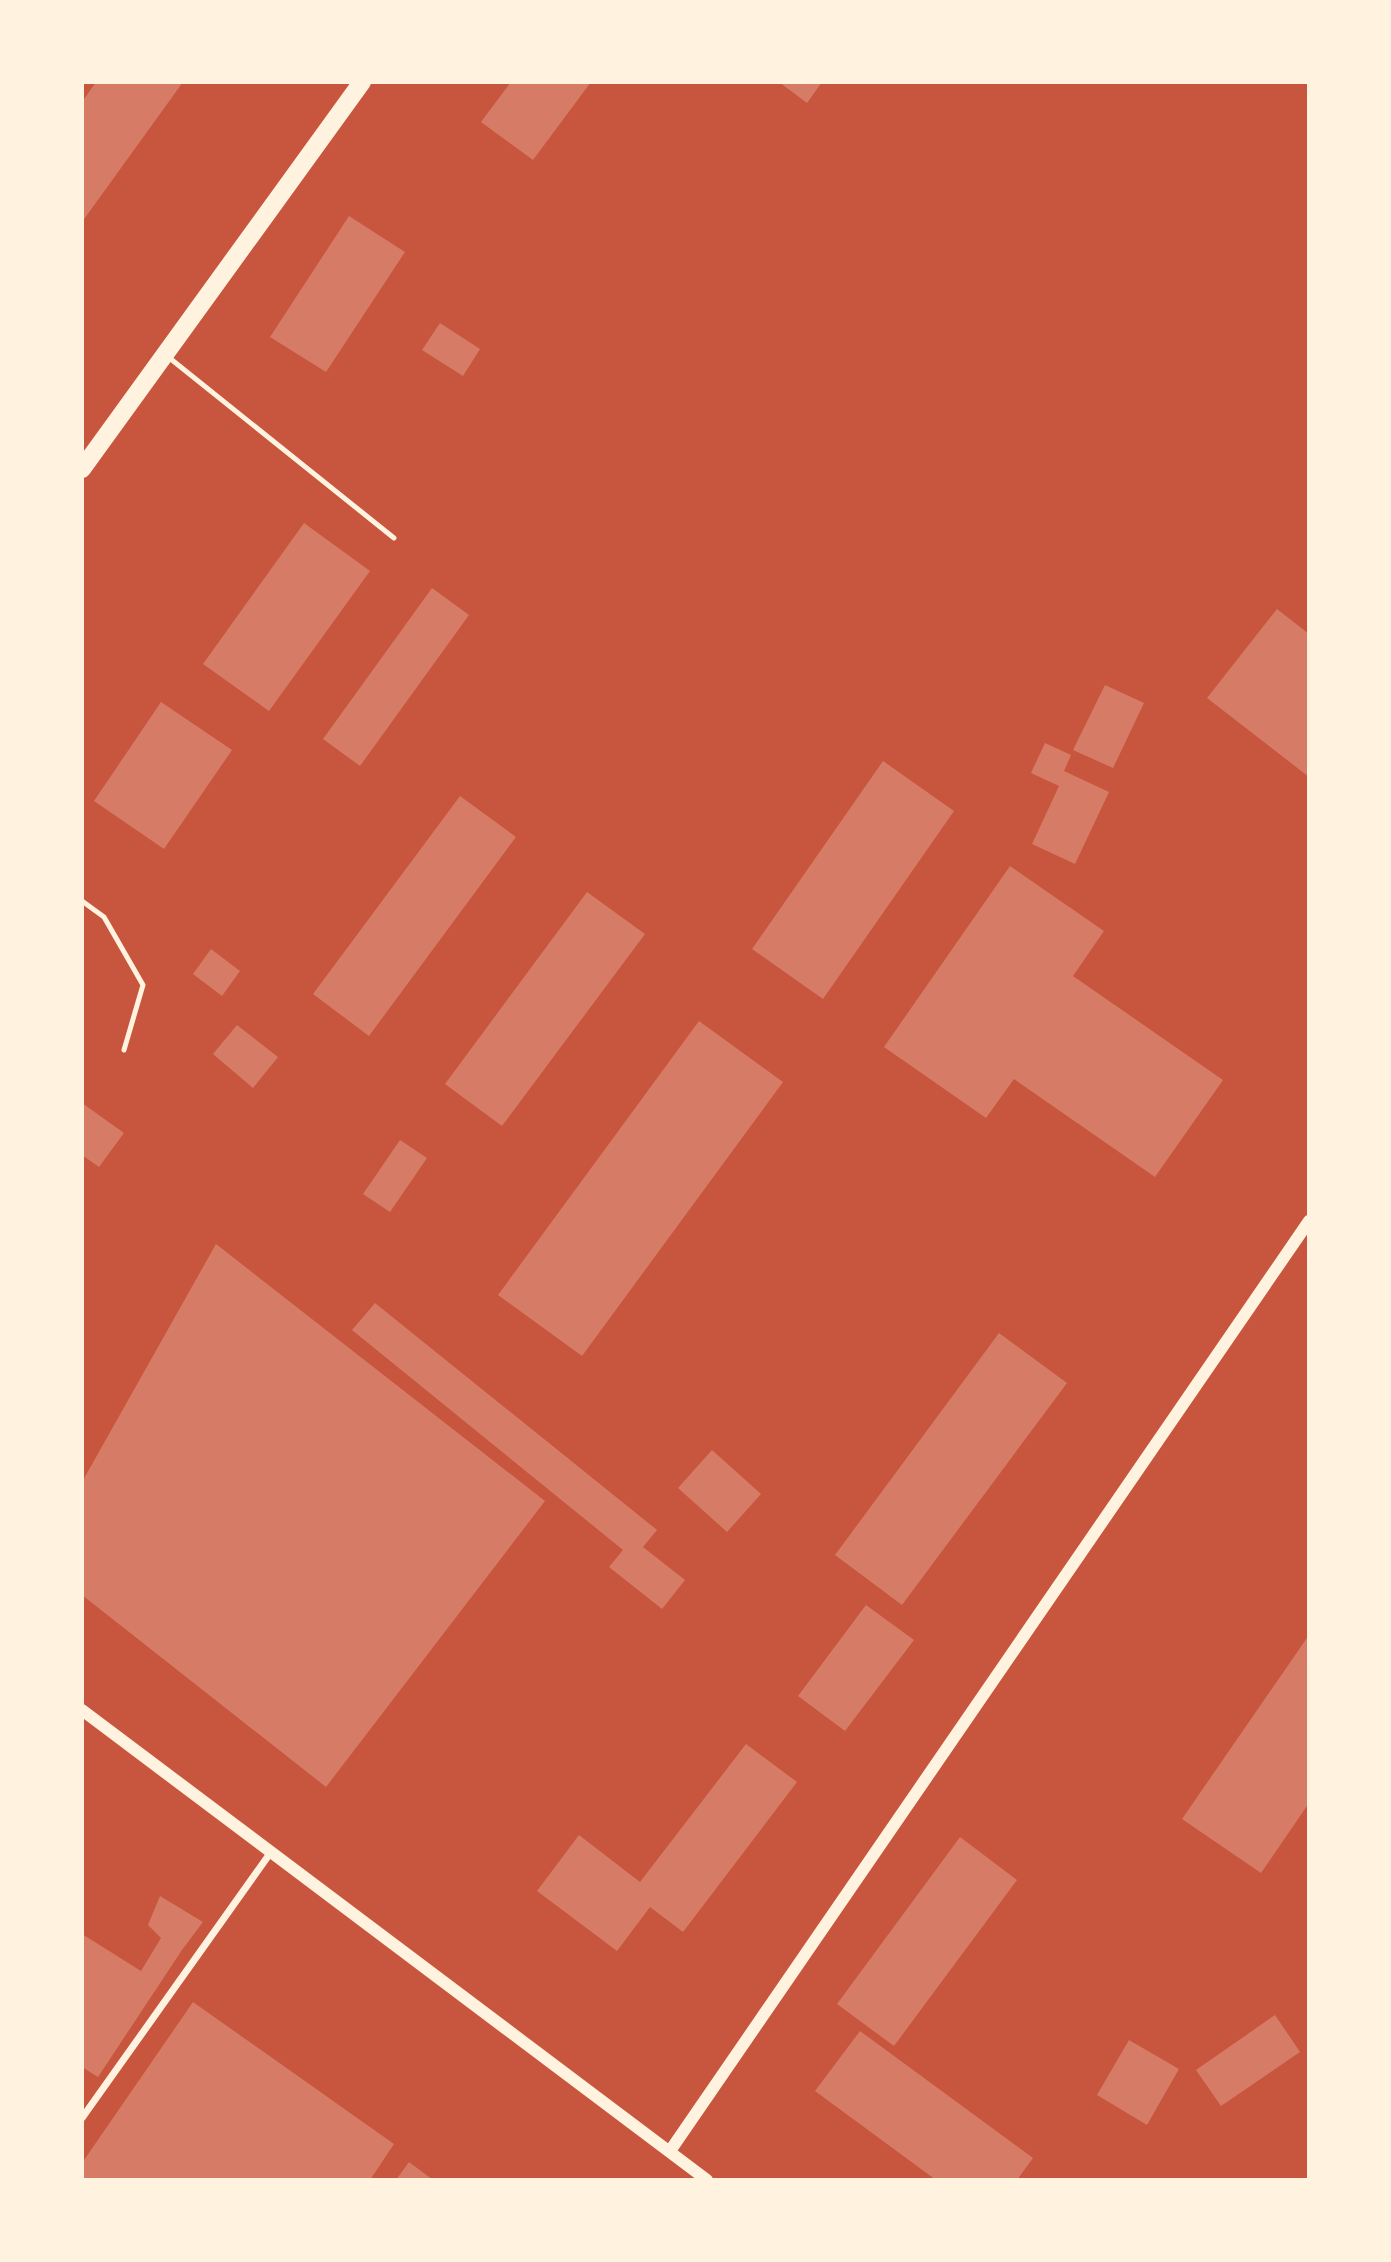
<svg xmlns="http://www.w3.org/2000/svg" width="1391" height="2262" viewBox="0 0 1391 2262" font-family="Commissioner,sans-serif">
  <style>
    .building { fill: #d67c66 }
    .lines { fill: none; stroke-linecap: round; stroke-linejoin: round }
    .service { stroke: #fff3e0; stroke-width: 5 }
    .minor { stroke: #fff3e0; stroke-width: 7 }
    .tertiary { stroke: #fff3e0; stroke-width: 12 }
    .primary { stroke: #fff3e0; stroke-width: 18 }
  </style>
  <rect width="100%" height="100%" fill="#c8553d"/>
  <path class="building" d="M96,82H183L82,222V102Z
    M511,82H591L533,160L481,122Z
    M779,82H822L807,103Z
    M349,216L405,252L326,372L270,337Z
    M440,323L480,349L463,376L422,350Z
    M304,523L370,571L269,711L203,664Z
    M432,588L469,615L360,766L323,739Z
    M1277,609L1309,634V777L1207,698Z
    M1105,685L1144,703L1113,768L1073,750Z
    M161,702L232,750L164,849L94,801Z
    M1045,743L1071,755L1064,771L1109,792L1075,864L1032,844L1059,786L1031,773Z
    M883,761L954,811L823,999L752,949Z
    M460,796L516,837L369,1036L313,994Z
    M1010,866L1104,931L1073,976L1223,1080L1155,1177L1014,1079L986,1118L884,1047Z
    M587,892L645,934L502,1126L445,1084Z
    M211,949L240,971L222,996L193,974Z
    M699,1021L783,1082L582,1356L498,1295Z
    M237,1025L278,1057L253,1088L213,1054Z
    M82,1103L124,1133L99,1167L82,1155Z
    M400,1140L427,1158L390,1212L363,1194Z
    M216,1244L545,1501L326,1787L82,1595V1482Z
    M375,1303L657,1530L643,1547L685,1580L662,1609L609,1567L623,1550L352,1330Z
    M999,1333L1067,1383L902,1605L835,1555Z
    M712,1450L761,1494L727,1532L678,1488Z
    M866,1605L914,1640L845,1731L798,1696Z
    M1309,1635V1803L1261,1873L1182,1819Z
    M746,1744L797,1782L683,1932L650,1907L617,1951L537,1891L579,1835L640,1882Z
    M960,1837L1017,1880L894,2046L837,2004Z
    M160,1896L203,1922L182,1950L98,2077L82,2067V1934L141,1971L161,1938L148,1925Z
    M193,2002L394,2144L370,2180H82V2163Z
    M1275,2015L1300,2052L1221,2106L1196,2070Z
    M860,2031L1033,2158L1017,2180H936L815,2091Z
    M1129,2040L1179,2069L1147,2125L1097,2095Z
    M409,2162L433,2180H396Z"/>
  <g class="lines">
    <path class="service" d="M167,356L394,538
      M82,901L104,917L143,985L124,1050"/>
    <path class="minor" d="M82,2118L271,1852"/>
    <path class="tertiary" d="M82,1710L707,2180
      M670,2151L1309,1221"/>
    <path class="primary" d="M82,469L362,82"/>
  </g>
  <rect width="1391" height="2262" fill="none" stroke="#fff3e0" stroke-width="168"/>
</svg>
